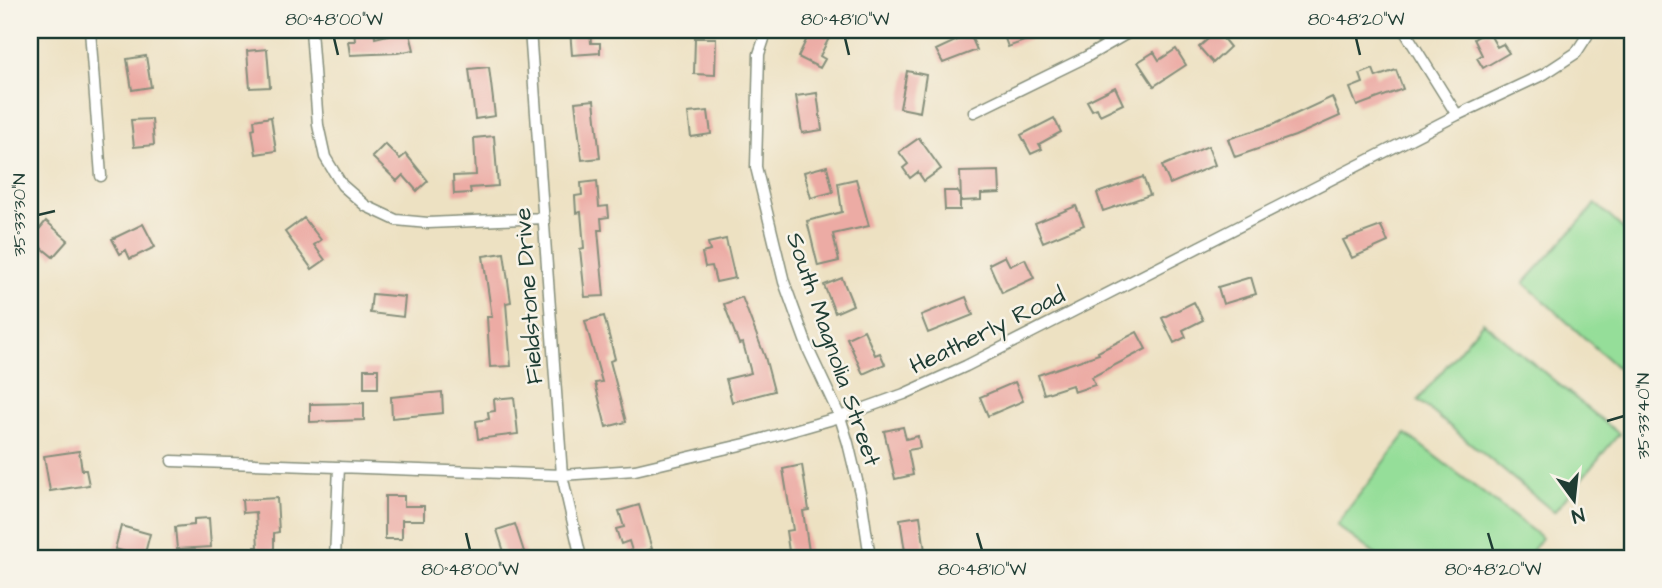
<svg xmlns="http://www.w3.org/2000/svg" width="1662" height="588" viewBox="0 0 1662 588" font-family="'Architects Daughter',sans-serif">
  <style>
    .green { fill: #95de99; stroke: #5a8e66; stroke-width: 2 }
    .building { fill: #ecaba4 }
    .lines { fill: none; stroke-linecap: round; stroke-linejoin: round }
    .street-casing { stroke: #868f7b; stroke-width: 13 }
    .street { stroke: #fff; stroke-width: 10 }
    .ticks { fill: none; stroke: #1f3d34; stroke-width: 2.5 }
    .labels { text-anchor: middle; stroke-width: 5; stroke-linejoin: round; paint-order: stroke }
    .street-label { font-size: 24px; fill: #1f3d34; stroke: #f7f3e8 }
    .neatline { fill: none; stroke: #1f3d34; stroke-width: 2.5 }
    .ticks-label { font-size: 18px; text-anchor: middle; fill: #1f3d34 }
  </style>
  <rect width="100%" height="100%" fill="#f7f3e8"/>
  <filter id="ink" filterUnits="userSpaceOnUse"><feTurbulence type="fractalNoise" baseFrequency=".0143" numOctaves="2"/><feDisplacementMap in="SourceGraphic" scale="14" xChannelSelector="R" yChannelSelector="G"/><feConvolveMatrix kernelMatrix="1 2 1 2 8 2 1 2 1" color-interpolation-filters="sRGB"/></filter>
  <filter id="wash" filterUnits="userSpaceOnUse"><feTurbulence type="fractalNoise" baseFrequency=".00686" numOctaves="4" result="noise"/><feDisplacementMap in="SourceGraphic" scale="28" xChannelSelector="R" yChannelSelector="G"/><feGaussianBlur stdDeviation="1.57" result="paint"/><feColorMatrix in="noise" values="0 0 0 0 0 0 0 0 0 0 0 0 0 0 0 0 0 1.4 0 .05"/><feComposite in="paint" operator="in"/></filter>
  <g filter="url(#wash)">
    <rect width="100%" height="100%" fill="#ede1c2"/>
    <path class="green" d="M1596,204L1632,237V381L1524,283Z
      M1483,322L1619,434L1554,512L1418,400Z
      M1406,434L1542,538L1527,558H1380L1336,525Z"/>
    <g id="blocks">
      <path class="building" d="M354,30H374L375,38L409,30L414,50L397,53L350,55L348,41H355Z
        M570,30H590L591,43H600V53L572,55Z
        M811,30H833L820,56L825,59L820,68L798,57Z
        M1002,30H1051V31L1008,47Z
        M1217,31L1230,47L1213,63L1199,47Z
        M1488,31L1497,47L1503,44L1509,53L1483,68L1477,58L1482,55L1474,39Z
        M970,34L977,50L943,63L936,50Z
        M695,38H716L715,75L694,74Z
        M267,49L270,87L250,88L247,51Z
        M1176,49L1186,65L1154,86L1138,62L1154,52L1159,60Z
        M146,56L151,87L132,90L127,59Z
        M489,67L495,116L475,119L469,69Z
        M1373,69L1376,77L1396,70L1403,89L1357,106L1350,88L1363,83L1360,74Z
        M907,71L926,75L920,112L900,108Z
        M1115,87L1123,104L1100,115L1097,108L1092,110L1087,101Z
        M817,93L822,130L802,133L796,96Z
        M1332,97L1340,116L1295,136L1235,157L1228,139L1272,125Z
        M594,100L600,158L582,160L575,102Z
        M708,111L711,134L691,137L688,113Z
        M271,117L276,151L256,154L252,129L255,128L254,120Z
        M1054,118L1061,132L1039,144L1042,149L1031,154L1021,135Z
        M152,119L154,145L134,147L131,120Z
        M494,136L498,186L470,188L471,193L454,194L453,176L476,175L474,138Z
        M919,138L941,169L924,181L918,172L910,178L903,168L908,164L899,152Z
        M385,144L400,159L406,154L428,181L417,191L403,175L397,181L372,157Z
        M1208,146L1215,165L1170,184L1162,166Z
        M827,166L833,192L811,198L804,172Z
        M999,171L1000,193L981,194V200L961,201L960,172Z
        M1143,177L1150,195L1103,211L1097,193Z
        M856,179L869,226L833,234L839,261L818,266L807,221L842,212L838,183Z
        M597,181L599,207L608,206L609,217L601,218L602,230H598L604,296L585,297L580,249L584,248L581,212L576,213L575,196L582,195L581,183Z
        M944,191H957L960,195V210H945Z
        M1076,206L1084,225L1043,242L1035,223Z
        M304,218L321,240L314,245L325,260L312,269L285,232Z
        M46,221L68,240L53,257L31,239Z
        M143,224L155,247L130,259L126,250L120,254L112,239Z
        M1381,226L1388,242L1352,258L1343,240Z
        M726,239L735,278L716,282L712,266L705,267L702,253L710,251L708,243Z
        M504,253L511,302L506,303L511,366L490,367L487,317H492L483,256Z
        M1005,256L1010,266L1025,259L1034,278L1002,293L989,264Z
        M1251,277L1256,294L1223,304L1218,287Z
        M842,278L853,305L835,313L824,285Z
        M372,294L405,297L403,317L370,313Z
        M742,297L765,357L774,391L732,402L726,379L751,373L743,343L739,344L724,304Z
        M966,297L973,315L928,333L921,315Z
        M1194,302L1203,320L1183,330L1186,337L1174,343L1162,318Z
        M604,316L615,359L610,361L626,422L606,427L595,383L602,382L585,321Z
        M864,330L875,355L880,353L885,364L863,374L847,338Z
        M1137,332L1146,349L1092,377L1095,385L1074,392L1072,385L1044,394L1038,375L1099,354L1098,352Z
        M364,369H378V388H364Z
        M1015,382L1023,401L988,416L980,397Z
        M442,392L443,413L392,418L391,397Z
        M514,397L518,434L478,439L476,421L489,419L488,412L495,411L494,399Z
        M364,403V420L310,422V404Z
        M903,427L906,439L918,436L920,448L908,450L913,475L895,479L884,431Z
        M79,451L82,470H86L89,485L50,491L44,456Z
        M802,465L809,510L803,511L810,558H790L786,531L793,530L783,469Z
        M385,496H404V506H424V520H402V539H385Z
        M277,498L279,532L274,533V558H255V547H258L256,512L243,513L242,500Z
        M639,505L652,549L633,554L629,541L621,544L616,529L624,527L619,511Z
        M920,516L926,558H906L900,519Z
        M209,518L211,547L177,549L175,527L194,525V519Z
        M515,524L526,558H506L497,530Z
        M121,526L150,534L144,557L115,549Z"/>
    </g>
  </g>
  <g filter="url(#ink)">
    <use href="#blocks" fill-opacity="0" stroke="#868f7b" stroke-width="2"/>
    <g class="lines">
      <defs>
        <path id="street" d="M90,30L101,176
          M311,30L318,125L325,157L342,185L366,206L396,220L428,223L544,218
          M530,30L562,475L581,558
          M767,30L759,54L756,167L784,282L809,351L840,417L848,443L861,497L870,558
          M1404,30L1457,115
          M974,112L1086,57L1133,30
          M172,461L562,475L635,470L745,444L840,417L904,394L966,366L1457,115L1544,74L1576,53L1587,36V30
          M335,558L339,467"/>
      </defs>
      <use href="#street" class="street-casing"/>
      <use href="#street" class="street"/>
    </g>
  </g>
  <path class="ticks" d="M334,38L338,55M845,38L849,55M1356,38L1360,55M38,215L55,211M1607,421L1624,416M466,533L470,550M977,533L982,550M1488,533L1493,550"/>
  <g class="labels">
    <g class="street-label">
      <text transform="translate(528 296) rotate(-94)" y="8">Fieldstone Drive</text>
      <text transform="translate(987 330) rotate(-26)" y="8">Heatherly Road</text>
      <text transform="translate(834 349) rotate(71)" y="8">South Magnolia Street</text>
    </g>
  </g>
  <rect width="1662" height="588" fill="none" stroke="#f7f3e8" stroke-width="77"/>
  <g transform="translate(1574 500) rotate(165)" stroke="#f7f3e8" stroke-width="5" paint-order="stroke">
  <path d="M0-5L12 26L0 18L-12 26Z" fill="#1f3d34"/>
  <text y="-10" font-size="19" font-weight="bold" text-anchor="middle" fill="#1f3d34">N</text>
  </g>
  <rect x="38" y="38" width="1586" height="512" class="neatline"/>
  <g class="ticks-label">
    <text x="334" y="25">80°48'00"W</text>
    <text x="845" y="25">80°48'10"W</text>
    <text x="1356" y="25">80°48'20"W</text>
    <text transform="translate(19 215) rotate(-90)" y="6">35°33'30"N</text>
    <text transform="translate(1643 416) rotate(-90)" y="6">35°33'40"N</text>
    <text x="470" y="575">80°48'00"W</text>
    <text x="982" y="575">80°48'10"W</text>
    <text x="1493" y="575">80°48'20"W</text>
  </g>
</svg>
